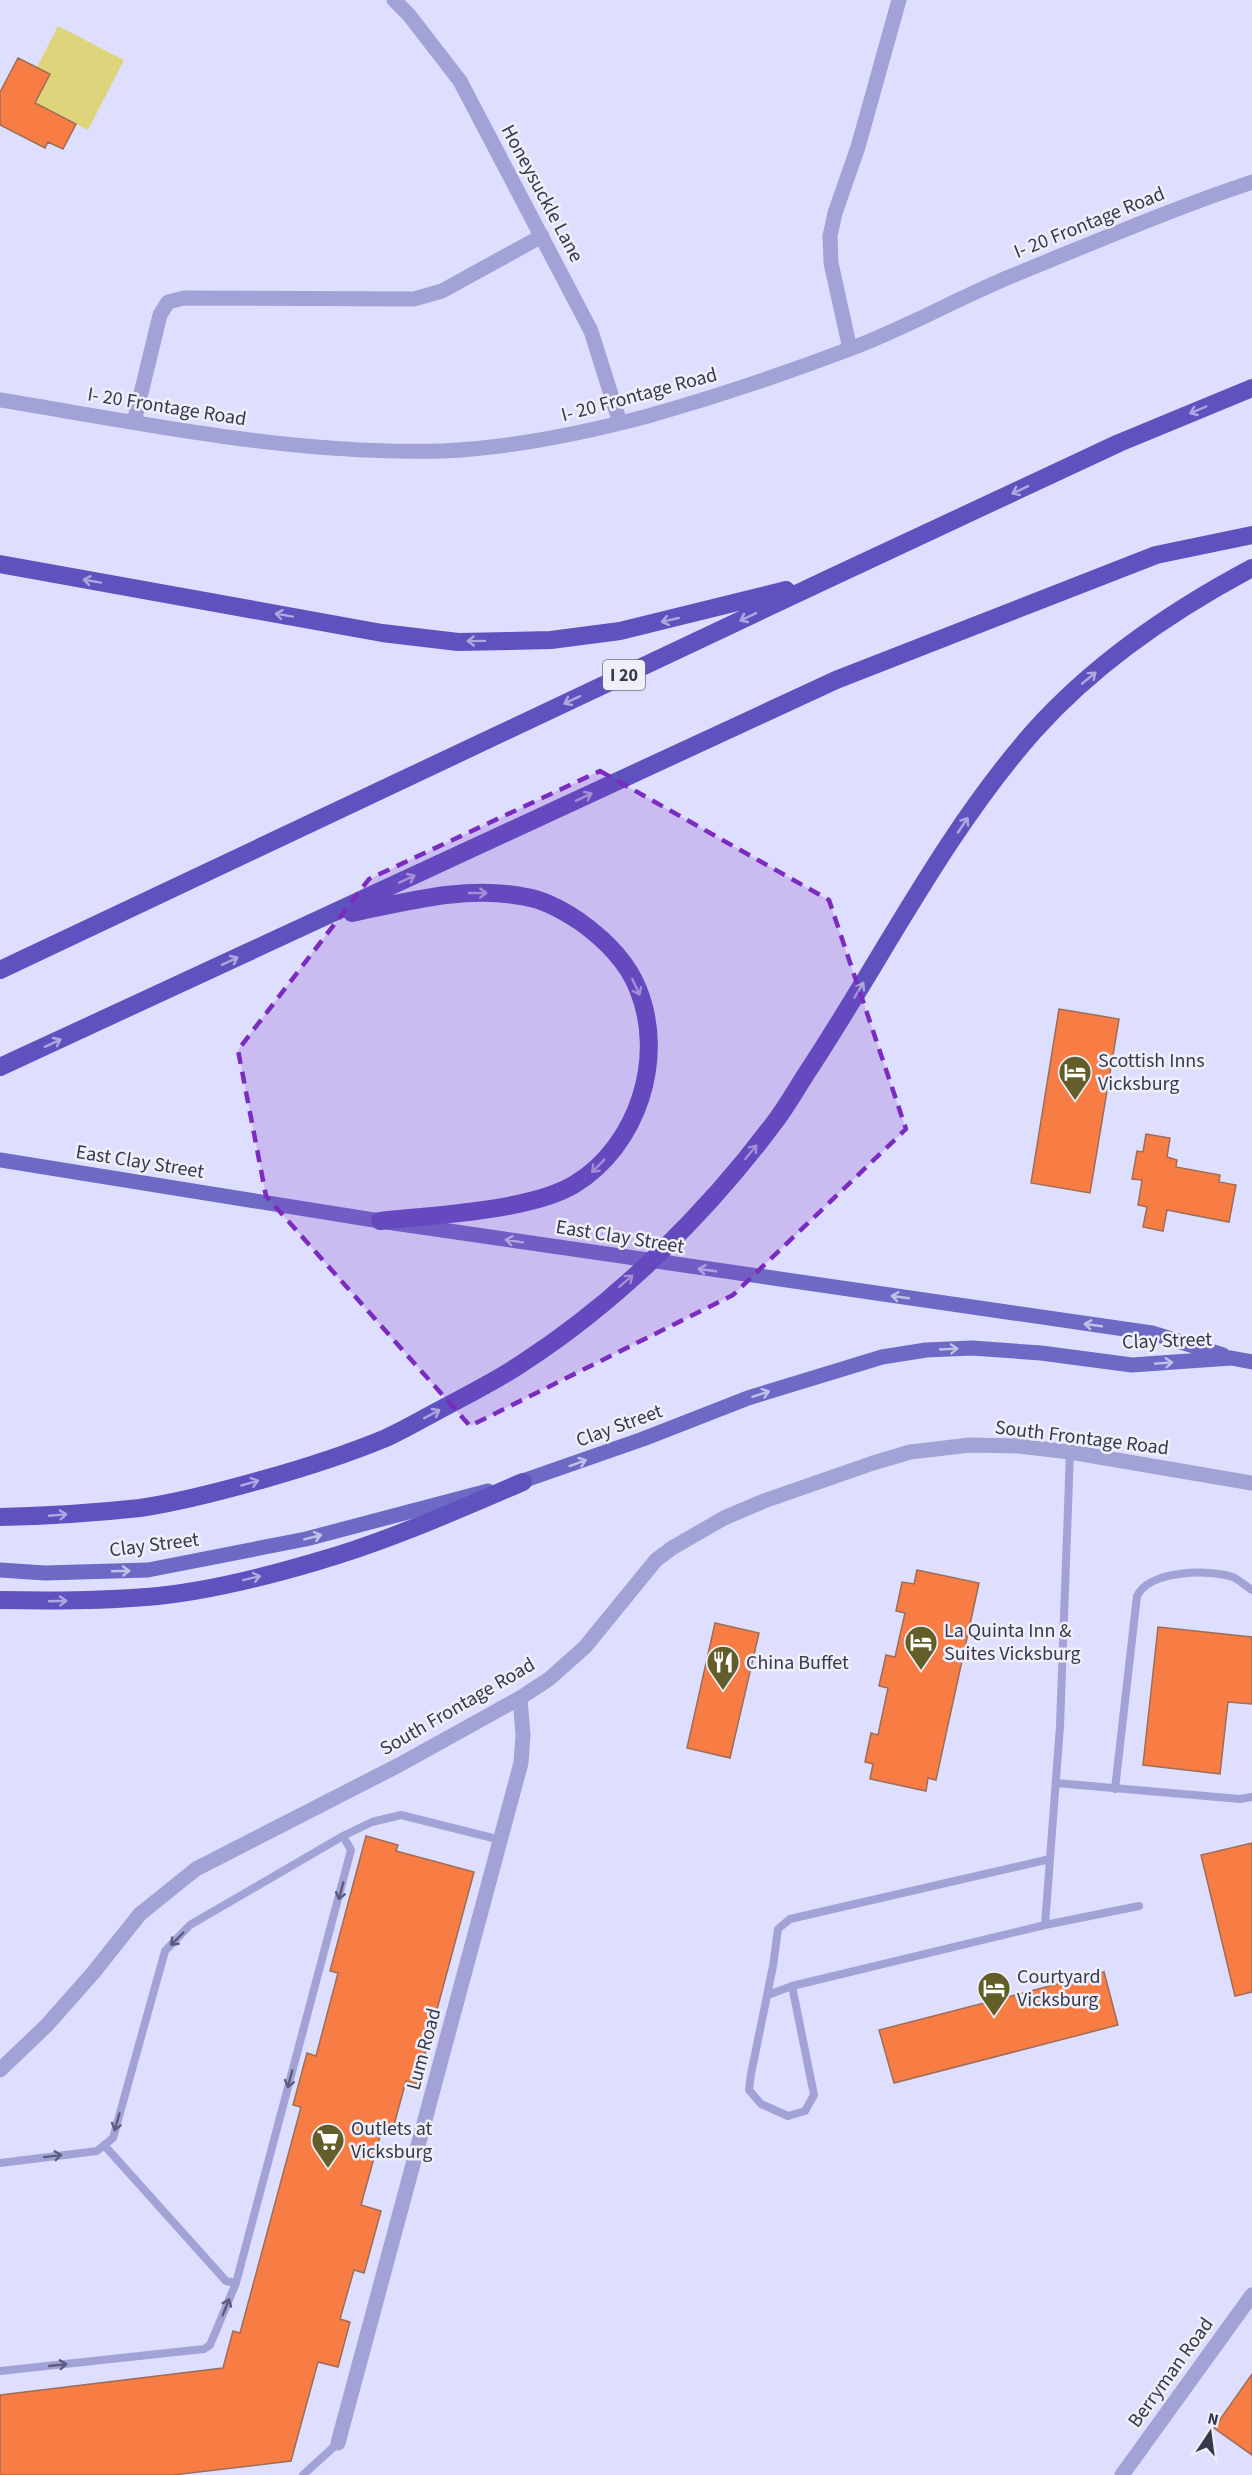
<svg xmlns="http://www.w3.org/2000/svg" width="1252" height="2475" viewBox="0 0 1252 2475" font-family="'Source Sans 3',sans-serif">
  <style>
    .green { fill: #ddd47c }
    .building { fill: #f77d44; stroke: #9d6d59; stroke-width: 1.5 }
    .lines { fill: none; stroke-linecap: round; stroke-linejoin: round }
    .lane { stroke: #a2a2d6; stroke-width: 8 }
    .street { stroke: #a2a2d6; stroke-width: 15 }
    .primary { stroke: #6f69c6; stroke-width: 15 }
    .highway { stroke: #5e52bf; stroke-width: 18 }
    .oneway { stroke: #ada8df }
    .oneway2 { stroke: #c2c0e7 }
    .oneway3 { stroke: #5c5d7c }
    .marked { fill: #7b2cbf; fill-opacity: 0.2; stroke: #7b2cbf; stroke-width: 4.5; stroke-dasharray: 12 8; stroke-linejoin: round }
    .labels { text-anchor: middle; stroke-width: 5; stroke-linejoin: round; paint-order: stroke }
    .shield { fill: #eeeff9; stroke: #6e6f80; stroke-width: 1.5 }
    .shield-label { font-size: 18px; font-weight: bold; fill: #37384c }
    .street-label { font-size: 20px; fill: #37384c; stroke: #eeeff9 }
    .poi-label { font-size: 20px; fill: #37384c; stroke: #eeeff9; text-anchor: start }
  </style>
  <rect width="100%" height="100%" fill="#dedffe"/>
  <path class="green" d="M58,26L124,60L88,130L35,103L50,74L37,67Z"/>
  <path class="building" d="M18,58L50,74L35,103L76,124L63,149L48,142L45,148L0,125V92Z
    M1059,1009L1119,1019L1090,1193L1031,1183Z
    M1146,1134L1170,1138L1167,1157L1177,1160L1176,1167L1220,1175L1219,1182L1236,1185L1229,1222L1167,1210L1163,1231L1143,1227L1147,1207L1138,1205L1142,1180L1132,1179L1137,1151L1143,1152Z
    M917,1570L979,1583L936,1780L928,1778L926,1791L870,1779L873,1764L865,1762L871,1733L878,1735L888,1688L879,1686L886,1655L895,1657L905,1613L896,1611L902,1582L914,1584Z
    M715,1623L759,1633L730,1758L687,1748Z
    M1158,1627L1252,1637V1704L1228,1702L1220,1774L1143,1765Z
    M366,1836L398,1845L396,1851L474,1872L417,2084L406,2081L392,2132L382,2129L361,2205L381,2211L364,2273L354,2270L340,2319L350,2322L338,2367L318,2362L291,2461L173,2475H0V2395L223,2368L233,2331L240,2333L301,2107L293,2105L307,2053L316,2056L338,1973L330,1971Z
    M1252,1843V1992L1235,1996L1201,1855Z
    M1104,1972L1118,2025L894,2083L879,2030Z
    M1252,2374V2455L1214,2428Z"/>
  <g class="lines">
    <path class="lane" d="M1056,1783L1240,1799L1252,1797
      M1115,1789L1137,1596C1150,1570 1208,1569 1233,1577C1239,1580 1246,1586 1252,1590
      M1045,1925L1060,1726L1070,1452
      M792,1986L814,2095L805,2111L788,2116L761,2104L749,2090L751,2074L773,1966L778,1929L790,1919L1050,1859
      M768,1995L792,1986L1045,1925L1139,1906
      M104,2145L226,2281L236,2283
      M0,2163L97,2151L113,2138L165,1951L190,1925L343,1836L372,1822L401,1815L501,1840
      M0,2371L204,2349L210,2345L236,2283L351,1850L343,1836
      M303,2475L338,2443"/>
    <path class="street" d="M394,0L409,15L460,81L591,331L620,423
      M850,349L831,263L830,236L835,213L858,147L899,0
      M0,400C147,424 292,455 442,451C512,448 580,434 648,416C715,397 781,375 847,350C904,329 958,298 1014,275C1093,243 1171,209 1252,182
      M134,422L160,315L168,302L184,298L414,299L442,291L542,236
      M0,2070L47,2025L93,1973L140,1914L196,1869L399,1765L520,1698L549,1679L585,1647L656,1560L672,1548L724,1518L764,1501L873,1463L910,1452L970,1445L1019,1446L1070,1452L1252,1483
      M338,2443L521,1763L523,1735L520,1698
      M1122,2475L1252,2295"/>
    <path class="primary" d="M0,1160L380,1221L1152,1333L1223,1355
      M514,1484L643,1439L748,1398L882,1357L926,1350L972,1348L1041,1353L1132,1365L1231,1358L1252,1362
      M0,1570L45,1573L148,1570L306,1539L488,1491"/>
    <path class="highway" d="M0,564L382,633L458,642L551,640L620,631L786,590
      M352,913C409,901 468,885 526,897C545,900 564,911 579,921C603,938 627,961 638,989C666,1058 638,1145 575,1184C531,1211 433,1215 380,1221
      M0,970L828,579L1119,443L1252,388
      M0,1067L836,680L1156,555L1252,535
      M0,1517C47,1516 94,1513 140,1508C181,1502 222,1491 261,1480C304,1468 345,1455 386,1438C406,1429 426,1417 445,1407C471,1393 499,1379 524,1362C618,1301 707,1213 774,1123C787,1106 798,1086 810,1068C884,955 945,832 1034,731C1094,664 1173,610 1252,568
      M0,1600C48,1601 97,1601 146,1597C198,1593 264,1577 315,1562C386,1542 455,1511 523,1482"/>
  </g>
  <defs><path id="oneway-shaft" d="M-6 0H5M1.5-3L5.5 0L1.5 3" fill="none" stroke-width="1.6" stroke-linecap="round" stroke-linejoin="round" transform="scale(1.5)"/></defs>
  <g class="oneway">
    <use href="#oneway-shaft" transform="translate(1198 410) rotate(157)"/>
    <use href="#oneway-shaft" transform="translate(1020 490) rotate(155)"/>
    <use href="#oneway-shaft" transform="translate(92 581) rotate(-170)"/>
    <use href="#oneway-shaft" transform="translate(284 615) rotate(-170)"/>
    <use href="#oneway-shaft" transform="translate(748 617) rotate(155)"/>
    <use href="#oneway-shaft" transform="translate(670 620) rotate(167)"/>
    <use href="#oneway-shaft" transform="translate(476 641) rotate(179)"/>
    <use href="#oneway-shaft" transform="translate(1089 678) rotate(-39)"/>
    <use href="#oneway-shaft" transform="translate(572 700) rotate(155)"/>
    <use href="#oneway-shaft" transform="translate(584 797) rotate(-25)"/>
    <use href="#oneway-shaft" transform="translate(963 825) rotate(-56)"/>
    <use href="#oneway-shaft" transform="translate(407 879) rotate(-25)"/>
    <use href="#oneway-shaft" transform="translate(478 893)"/>
    <use href="#oneway-shaft" transform="translate(230 961) rotate(-25)"/>
    <use href="#oneway-shaft" transform="translate(636 987) rotate(65)"/>
    <use href="#oneway-shaft" transform="translate(859 990) rotate(-59)"/>
    <use href="#oneway-shaft" transform="translate(53 1043) rotate(-25)"/>
    <use href="#oneway-shaft" transform="translate(751 1152) rotate(-51)"/>
    <use href="#oneway-shaft" transform="translate(598 1166) rotate(135)"/>
    <use href="#oneway-shaft" transform="translate(626 1281) rotate(-41)"/>
    <use href="#oneway-shaft" transform="translate(432 1414) rotate(-28)"/>
    <use href="#oneway-shaft" transform="translate(250 1483) rotate(-16)"/>
    <use href="#oneway-shaft" transform="translate(58 1515) rotate(-5)"/>
    <use href="#oneway-shaft" transform="translate(252 1578) rotate(-14)"/>
    <use href="#oneway-shaft" transform="translate(58 1601) rotate(-2)"/>
  </g>
  <g class="oneway2">
    <use href="#oneway-shaft" transform="translate(514 1241) rotate(-171)"/>
    <use href="#oneway-shaft" transform="translate(707 1270) rotate(-172)"/>
    <use href="#oneway-shaft" transform="translate(900 1297) rotate(-172)"/>
    <use href="#oneway-shaft" transform="translate(1093 1325) rotate(-172)"/>
    <use href="#oneway-shaft" transform="translate(949 1349) rotate(-3)"/>
    <use href="#oneway-shaft" transform="translate(1164 1363) rotate(-4)"/>
    <use href="#oneway-shaft" transform="translate(761 1394) rotate(-18)"/>
    <use href="#oneway-shaft" transform="translate(578 1463) rotate(-20)"/>
    <use href="#oneway-shaft" transform="translate(313 1537) rotate(-15)"/>
    <use href="#oneway-shaft" transform="translate(121 1571) rotate(-2)"/>
  </g>
  <g class="oneway3">
    <use href="#oneway-shaft" transform="translate(341 1891) rotate(105)"/>
    <use href="#oneway-shaft" transform="translate(177 1939) rotate(135)"/>
    <use href="#oneway-shaft" transform="translate(290 2079) rotate(105)"/>
    <use href="#oneway-shaft" transform="translate(117 2122) rotate(106)"/>
    <use href="#oneway-shaft" transform="translate(53 2156) rotate(-7)"/>
    <use href="#oneway-shaft" transform="translate(226 2307) rotate(-68)"/>
    <use href="#oneway-shaft" transform="translate(58 2365) rotate(-6)"/>
  </g>
  <path class="marked" d="M600,771L829,900L906,1129L733,1295L470,1426L266,1196L238,1050L369,879Z"/>
  <defs>
    <symbol id="hotel-pin" viewBox="-11 -11 22 30"><path d="M0 17L-7.5 6A9.5 9.5 0 1 1 7.5 6Z" fill="#625d29" stroke="#eeeff9"/><path d="M-6-4.5h1.5V1H6V5H4.5V3h-9V5H-6ZM-4 0a1.8 1.8 0 1 1 3.6 0ZM.5 0V-2.5h3Q6-2.5 6 0Z" fill="#fff"/></symbol>
    <symbol id="restaurant-pin" viewBox="-11 -11 22 30"><path d="M0 17L-7.5 6A9.5 9.5 0 1 1 7.5 6Z" fill="#625d29" stroke="#eeeff9"/><path d="M-5-6h1v4h1v-4h1v4h1v-4h1v5L-1.5 .5V6h-2V.5L-5-1ZM5-6V6H3V1.5H1.5Q1.5-4 5-6Z" fill="#fff"/></symbol>
    <symbol id="supermarket-pin" viewBox="-11 -11 22 30"><path d="M0 17L-7.5 6A9.5 9.5 0 1 1 7.5 6Z" fill="#625d29" stroke="#eeeff9"/><path d="M-6-5.5h2.5l.6 2H6L4.5 2H-2.5L-4.4-4H-6ZM-1.5 3.2a1.3 1.3 0 1 0 .1 0ZM3 3.2a1.3 1.3 0 1 0 .1 0Z" fill="#fff"/></symbol>
  </defs>
  <g fill-rule="evenodd">
    <use href="#hotel-pin" x="1056" y="1053" width="38" height="52"/>
    <use href="#hotel-pin" x="902" y="1623" width="38" height="52"/>
    <use href="#restaurant-pin" x="704" y="1643" width="38" height="52"/>
    <use href="#hotel-pin" x="975" y="1969" width="38" height="52"/>
    <use href="#supermarket-pin" x="309" y="2121" width="38" height="52"/>
  </g>
  <g class="labels">
    <rect class="shield" x="603" y="660" width="42" height="30" rx="4.5"/>
    <g class="shield-label">
      <text x="624" y="681">I 20</text>
    </g>
    <g class="street-label">
      <text transform="translate(543 193) rotate(62)" y="7">Honeysuckle Lane</text>
      <text transform="translate(1089 222) rotate(-22)" y="7">I- 20 Frontage Road</text>
      <text transform="translate(639 394) rotate(-15)" y="7">I- 20 Frontage Road</text>
      <text transform="translate(167 406) rotate(9)" y="7">I- 20 Frontage Road</text>
      <text transform="translate(140 1161) rotate(9)" y="7">East Clay Street</text>
      <text transform="translate(620 1236) rotate(9)" y="7">East Clay Street</text>
      <text transform="translate(1167 1340) rotate(-2)" y="7">Clay Street</text>
      <text transform="translate(619 1425) rotate(-20)" y="7">Clay Street</text>
      <text transform="translate(1082 1437) rotate(7)" y="7">South Frontage Road</text>
      <text transform="translate(154 1544) rotate(-7)" y="7">Clay Street</text>
      <text transform="translate(457 1706) rotate(-30)" y="7">South Frontage Road</text>
      <text transform="translate(423 2049) rotate(-75)" y="7">Lum Road</text>
      <text transform="translate(1170 2372) rotate(-54)" y="7">Berryman Road</text>
    </g>
    <g class="poi-label">
      <text x="1098" y="1067">Scottish Inns<tspan x="1098" dy="23">Vicksburg</tspan></text>
      <text x="944" y="1637">La Quinta Inn &amp;<tspan x="944" dy="23">Suites Vicksburg</tspan></text>
      <text x="746" y="1669">China Buffet</text>
      <text x="1017" y="1983">Courtyard<tspan x="1017" dy="23">Vicksburg</tspan></text>
      <text x="351" y="2135">Outlets at<tspan x="351" dy="23">Vicksburg</tspan></text>
    </g>
  </g>
  <g transform="translate(1210 2433) rotate(13)" stroke="#eeeff9" stroke-width="4.5" paint-order="stroke">
  <path d="M0-4.5L10 22L0 15L-10 22Z" fill="#37384c"/>
  <text y="-9" font-size="16" font-weight="bold" text-anchor="middle" fill="#37384c">N</text>
  </g>
</svg>
